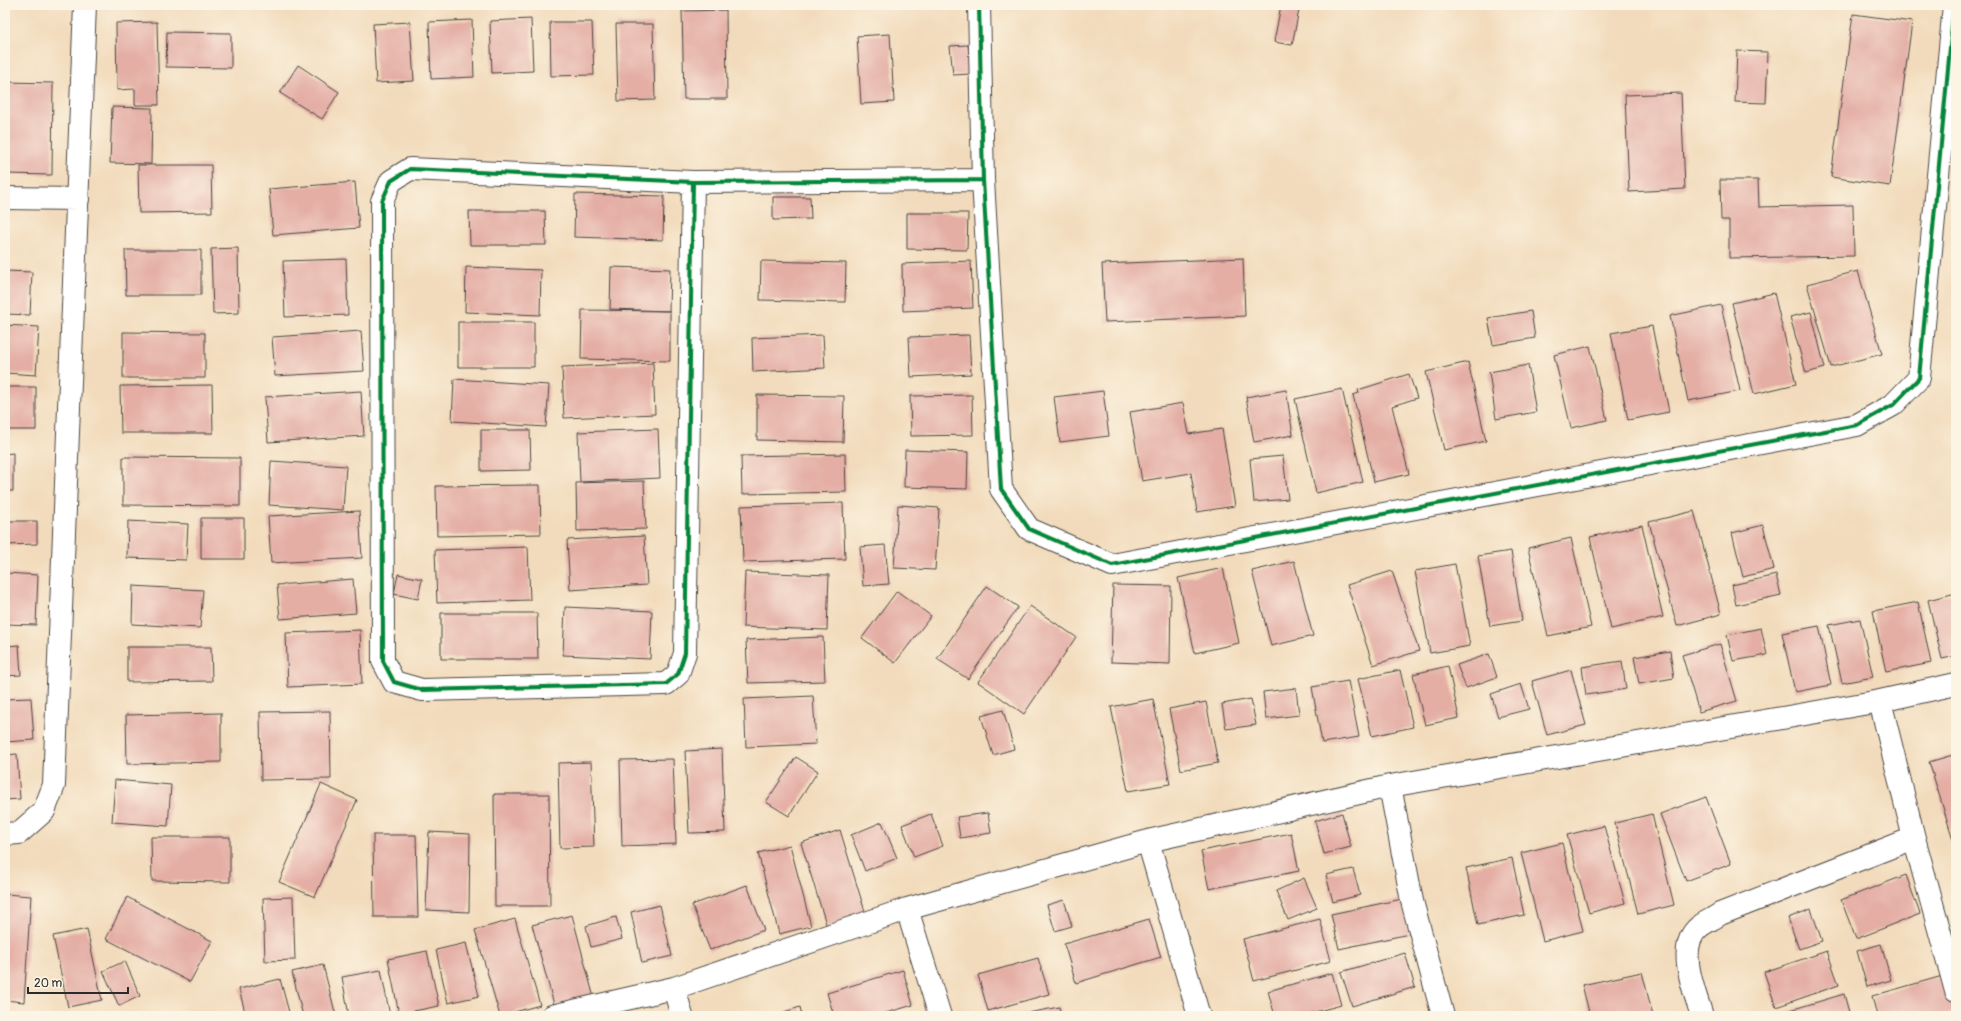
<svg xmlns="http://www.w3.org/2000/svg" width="1961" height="1021" viewBox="0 0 1961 1021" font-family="Pangolin,sans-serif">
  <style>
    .building { fill: #e4aea5 }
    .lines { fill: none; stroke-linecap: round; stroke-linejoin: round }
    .minor-casing { stroke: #494541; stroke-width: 24 }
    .minor { stroke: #fff; stroke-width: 22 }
    .cycleway-casing { stroke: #fcf5e5; stroke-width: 6 }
    .cycleway { stroke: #00873e; stroke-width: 4 }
  </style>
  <rect width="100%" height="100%" fill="#fcf5e5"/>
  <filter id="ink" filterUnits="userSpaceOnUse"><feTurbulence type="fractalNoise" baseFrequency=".025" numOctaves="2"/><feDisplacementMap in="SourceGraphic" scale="8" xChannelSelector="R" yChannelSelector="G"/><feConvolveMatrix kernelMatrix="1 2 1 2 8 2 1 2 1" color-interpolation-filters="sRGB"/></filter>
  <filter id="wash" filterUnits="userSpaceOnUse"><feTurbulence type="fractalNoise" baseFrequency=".012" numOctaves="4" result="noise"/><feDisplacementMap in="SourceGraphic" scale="16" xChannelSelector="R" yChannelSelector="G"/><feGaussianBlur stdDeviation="0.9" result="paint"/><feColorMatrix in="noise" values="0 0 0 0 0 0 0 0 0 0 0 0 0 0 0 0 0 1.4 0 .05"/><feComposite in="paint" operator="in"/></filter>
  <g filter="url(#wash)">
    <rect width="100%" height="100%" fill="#f2dbbc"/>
    <g id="blocks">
      <path class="building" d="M1281,5H1300L1292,45L1274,42Z
        M726,10L727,99H684L682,11Z
        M1853,14L1912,22L1890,186L1831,177Z
        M531,19L533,71L492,73L490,21Z
        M472,20L474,77L431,79L429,22Z
        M157,22L159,105H135V89L117,90L116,23Z
        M410,22L414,81L376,83L373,24Z
        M550,22H592L594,75L551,76Z
        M616,24H653L655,100L618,101Z
        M167,32L231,33V68L166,67Z
        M890,34L894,102L861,104L857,36Z
        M968,45L971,74L953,75L950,46Z
        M1737,51L1768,52L1766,103L1735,102Z
        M298,65L339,92L322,119L280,93Z
        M5,82L53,83L52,175L5,174Z
        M1681,93L1685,189L1629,192L1625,95Z
        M112,107L152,108L151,164L110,163Z
        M138,165H211L212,212L139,213Z
        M1720,180H1758L1759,207L1853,205L1854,256L1729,258V220H1721Z
        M355,182L359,228L273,235L269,189Z
        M575,194L664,196L663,240L574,237Z
        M773,197H810L811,219L773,220Z
        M469,211H545L546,245H470Z
        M907,213H968L967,250L907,249Z
        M238,248L239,313L213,314L211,249Z
        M125,250H201V295H126Z
        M1243,258L1245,316L1105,322L1102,264Z
        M346,259L348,315L285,317L283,261Z
        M761,261L846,263L845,302L760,300Z
        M971,261L973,308L903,311L902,264Z
        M466,267L541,270L540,315L465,312Z
        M611,267L670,269L669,311L610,309Z
        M5,271L32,272L30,315L5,314Z
        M1858,271L1882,354L1831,367L1807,284Z
        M1774,293L1796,384L1754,394L1732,303Z
        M1721,305L1740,391L1688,401L1670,316Z
        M582,310L670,311V361L581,359Z
        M1531,311L1535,338L1493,345L1488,318Z
        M1811,312L1825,368L1806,373L1790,317Z
        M458,322H534V367H458Z
        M5,325L39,327L36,375L5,373Z
        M1652,326L1669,412L1628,420L1611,333Z
        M361,331L364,371L275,376L272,337Z
        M123,332L205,333V378H123Z
        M823,335L825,368L753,372L752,338Z
        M969,335L971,374L911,377L909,337Z
        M1590,346L1607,420L1571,428L1554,355Z
        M1468,362L1486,441L1444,450L1426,372Z
        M653,363L655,414L564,418L562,367Z
        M1528,365L1536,412L1496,419L1489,372Z
        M1409,374L1417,398L1392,406L1409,474L1374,482L1353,395L1359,393L1358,390Z
        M454,379L549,385L546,427L452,421Z
        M212,385L213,433H121L120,386Z
        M5,387H36V430H5Z
        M1342,389L1363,482L1316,493L1295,399Z
        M1286,390L1293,435L1254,442L1246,397Z
        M361,391L364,436L268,442L265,397Z
        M1103,391L1109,436L1060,442L1054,397Z
        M757,395L844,396L843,442L757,440Z
        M972,395L973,435L911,436L910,396Z
        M1183,403L1189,434L1222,429L1235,506L1197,512L1191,473L1142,481L1130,412Z
        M658,429L660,478L580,482L578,432Z
        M481,430H530L531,470L481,471Z
        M905,450L968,452L967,489L904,487Z
        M13,453V491H5V454Z
        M845,454L846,492L742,494L741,456Z
        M1283,456L1288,499L1254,502L1250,459Z
        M123,457L240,458V506L123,505Z
        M271,461L346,466L343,510L269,505Z
        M644,481L646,529L577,531L576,483Z
        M540,485L541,534L437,536L436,486Z
        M843,503L845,559L743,562L741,506Z
        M898,505L939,508L935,570L894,568Z
        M359,511L362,558L271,563L268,516Z
        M1694,511L1721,614L1677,626L1649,522Z
        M201,518H244V559H201Z
        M5,521H37V544L5,545Z
        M128,521L188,524L186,560L127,558Z
        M1642,525L1663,617L1611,629L1590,537Z
        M1763,525L1774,569L1743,577L1732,533Z
        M644,536L647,585L570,590L567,540Z
        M1571,538L1591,627L1548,636L1528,548Z
        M885,545L889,584L863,586L860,547Z
        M528,547L530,600L437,603L435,550Z
        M1511,551L1522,621L1490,626L1478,556Z
        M1294,561L1313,636L1271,646L1252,571Z
        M1455,564L1470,646L1430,653L1415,571Z
        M1223,568L1239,643L1195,653L1178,578Z
        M1392,571L1419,651L1373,665L1347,585Z
        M745,572L829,575L827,630L743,627Z
        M5,573L38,575L36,625L5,624Z
        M398,574L422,579L418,599L394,594Z
        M1776,575L1781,595L1736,605L1732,585Z
        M353,579L356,613L280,619L277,585Z
        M1113,585L1171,586L1170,664L1111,662Z
        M133,586L203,590L200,628L132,624Z
        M987,586L1018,607L968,679L937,659Z
        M897,591L931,616L895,663L862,638Z
        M1956,593V656L1942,659L1928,600Z
        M1918,602L1931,663L1886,672L1873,611Z
        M1030,606L1076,637L1024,714L978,682Z
        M565,607L652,611L650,659L563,655Z
        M441,613H537L538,659H441Z
        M1860,619L1873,677L1842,683L1829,625Z
        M1819,626L1831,685L1795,692L1782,633Z
        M1761,628L1767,655L1733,661L1727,635Z
        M360,630L362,684L288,687L286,633Z
        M823,637L825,681L748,683L746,640Z
        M1720,644L1737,701L1699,712L1682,655Z
        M19,645L21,675L5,676V646Z
        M127,647H211L212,681L127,682Z
        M1670,651L1674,678L1639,684L1634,657Z
        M1489,654L1497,677L1466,688L1457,665Z
        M1622,661L1626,689L1586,695L1582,667Z
        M1448,666L1459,718L1425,725L1413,674Z
        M1400,670L1413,727L1372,736L1358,679Z
        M1571,670L1586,725L1547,735L1532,681Z
        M1348,681L1359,737L1322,743L1312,687Z
        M1521,684L1529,709L1498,717L1491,694Z
        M1296,688L1299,715L1266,719L1263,692Z
        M813,696L816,744L746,747L744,699Z
        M31,698L34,740L5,742V699Z
        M1153,699L1170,784L1128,791L1111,707Z
        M1251,699L1256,725L1226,729L1222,704Z
        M1206,702L1218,763L1181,770L1169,709Z
        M1003,710L1014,749L993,755L981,716Z
        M330,711L331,779L261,780L260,712Z
        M221,713V762L127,764L126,715Z
        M722,749L725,832L689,833L685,751Z
        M17,754L20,799L5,800V755Z
        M1956,754V849L1929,762Z
        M796,757L818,771L789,816L766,802Z
        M673,759L676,844L622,846L620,760Z
        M591,762L594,847L560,848L558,763Z
        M115,780L171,785L168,826L112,822Z
        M321,784L357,800L315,897L279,882Z
        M494,794H549L550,906H495Z
        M1706,797L1731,864L1686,881L1660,814Z
        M988,813L991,833L960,838L957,817Z
        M1342,813L1351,847L1324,854L1315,821Z
        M931,814L943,846L914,857L902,825Z
        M1652,814L1674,905L1638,914L1615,823Z
        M882,822L897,858L865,871L851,835Z
        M1604,826L1625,903L1589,913L1567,835Z
        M840,830L866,915L827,927L801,843Z
        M429,832L470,834L469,912L426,910Z
        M1291,833L1299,871L1209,889L1201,851Z
        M373,835H416L418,917H374Z
        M151,837H230V882L152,881Z
        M1562,843L1583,931L1543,941L1521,853Z
        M790,845L811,926L779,934L758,853Z
        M1512,858L1524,915L1478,925L1466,868Z
        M1353,869L1360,895L1333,902L1326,875Z
        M1906,875L1920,914L1856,939L1841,900Z
        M1304,878L1317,908L1288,920L1276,891Z
        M747,885L764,930L710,950L692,905Z
        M5,894L31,896L24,1002L5,1000Z
        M127,897L212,941L190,982L106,939Z
        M293,897L295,960L265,961L263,898Z
        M1402,899L1409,934L1339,949L1331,914Z
        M1064,900L1072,926L1055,931L1047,905Z
        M660,905L672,956L642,963L631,912Z
        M1811,909L1822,941L1799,949L1788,918Z
        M572,915L594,998L555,1008L532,925Z
        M616,917L622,939L591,947L586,926Z
        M515,919L540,1005L500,1016L475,930Z
        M1149,919L1161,957L1076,983L1064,944Z
        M1320,919L1331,961L1254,981L1243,939Z
        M87,929L102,1000L68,1007L53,936Z
        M466,943L479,996L448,1003L436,950Z
        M1881,944L1891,980L1867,987L1857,951Z
        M427,951L439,1006L399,1014L388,959Z
        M1827,951L1839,985L1776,1007L1764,972Z
        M1405,953L1415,987L1352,1006L1341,972Z
        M1038,958L1049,994L988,1011L978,975Z
        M125,961L140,996L119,1006L103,971Z
        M323,965L336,1016H303L292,972Z
        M381,970L390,1016H349L342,977Z
        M903,970L913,1005L876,1016H834L827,993Z
        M1642,972L1653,1016H1590L1582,985Z
        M1332,973L1341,1005L1301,1016H1275L1268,991Z
        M1946,975L1956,1012L1941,1016H1877L1872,996Z
        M280,979L290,1016H246L239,989Z
        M1844,994L1850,1016H1778L1777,1014Z
        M800,1007L802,1016H786L784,1012Z
        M1059,1007L1061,1016H1018V1015Z
        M1351,1013L1352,1016H1342Z"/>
    </g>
  </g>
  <g filter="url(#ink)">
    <use href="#blocks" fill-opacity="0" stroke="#494541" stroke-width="1"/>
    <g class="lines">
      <defs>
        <path id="minor" d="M983,180L1001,489L1029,529L1112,565L1857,425L1893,405L1919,378L1954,5
          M693,182L685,653L678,674L666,684L422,690L394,682L383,661L382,201L391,181L410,169L693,182L983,180L979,5
          M5,198L78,199
          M1880,701L1914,838L1956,991
          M1390,786L1412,901L1443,1016
          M5,834L19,833L44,811L54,785L85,5
          M1148,841L1199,1016
          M907,909L940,1016
          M674,988L682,1016
          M552,1016L674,988L907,909L1148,841L1390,786L1880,701L1956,684
          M1702,1016C1695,992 1675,947 1699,927C1705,922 1713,919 1720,914L1914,838"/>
      </defs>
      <use href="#minor" class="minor-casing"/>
      <use href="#minor" class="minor"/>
      <defs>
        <path id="cycleway" d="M983,180L1001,489L1029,529L1112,565L1857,425L1893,405L1919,378L1954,5
          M693,182L685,653L678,674L666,684L422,690L394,682L383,661L382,201L391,181L410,169L693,182L983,180L979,5"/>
      </defs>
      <use href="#cycleway" class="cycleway-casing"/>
      <use href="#cycleway" class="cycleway"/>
    </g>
  </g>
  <rect width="1961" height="1021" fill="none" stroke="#fcf5e5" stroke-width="20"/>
  <path d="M28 987v6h100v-6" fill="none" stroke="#2b2b2b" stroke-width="2"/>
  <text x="34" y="987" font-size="12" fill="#2b2b2b" stroke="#fcf5e5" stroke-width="3" paint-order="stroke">20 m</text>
</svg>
